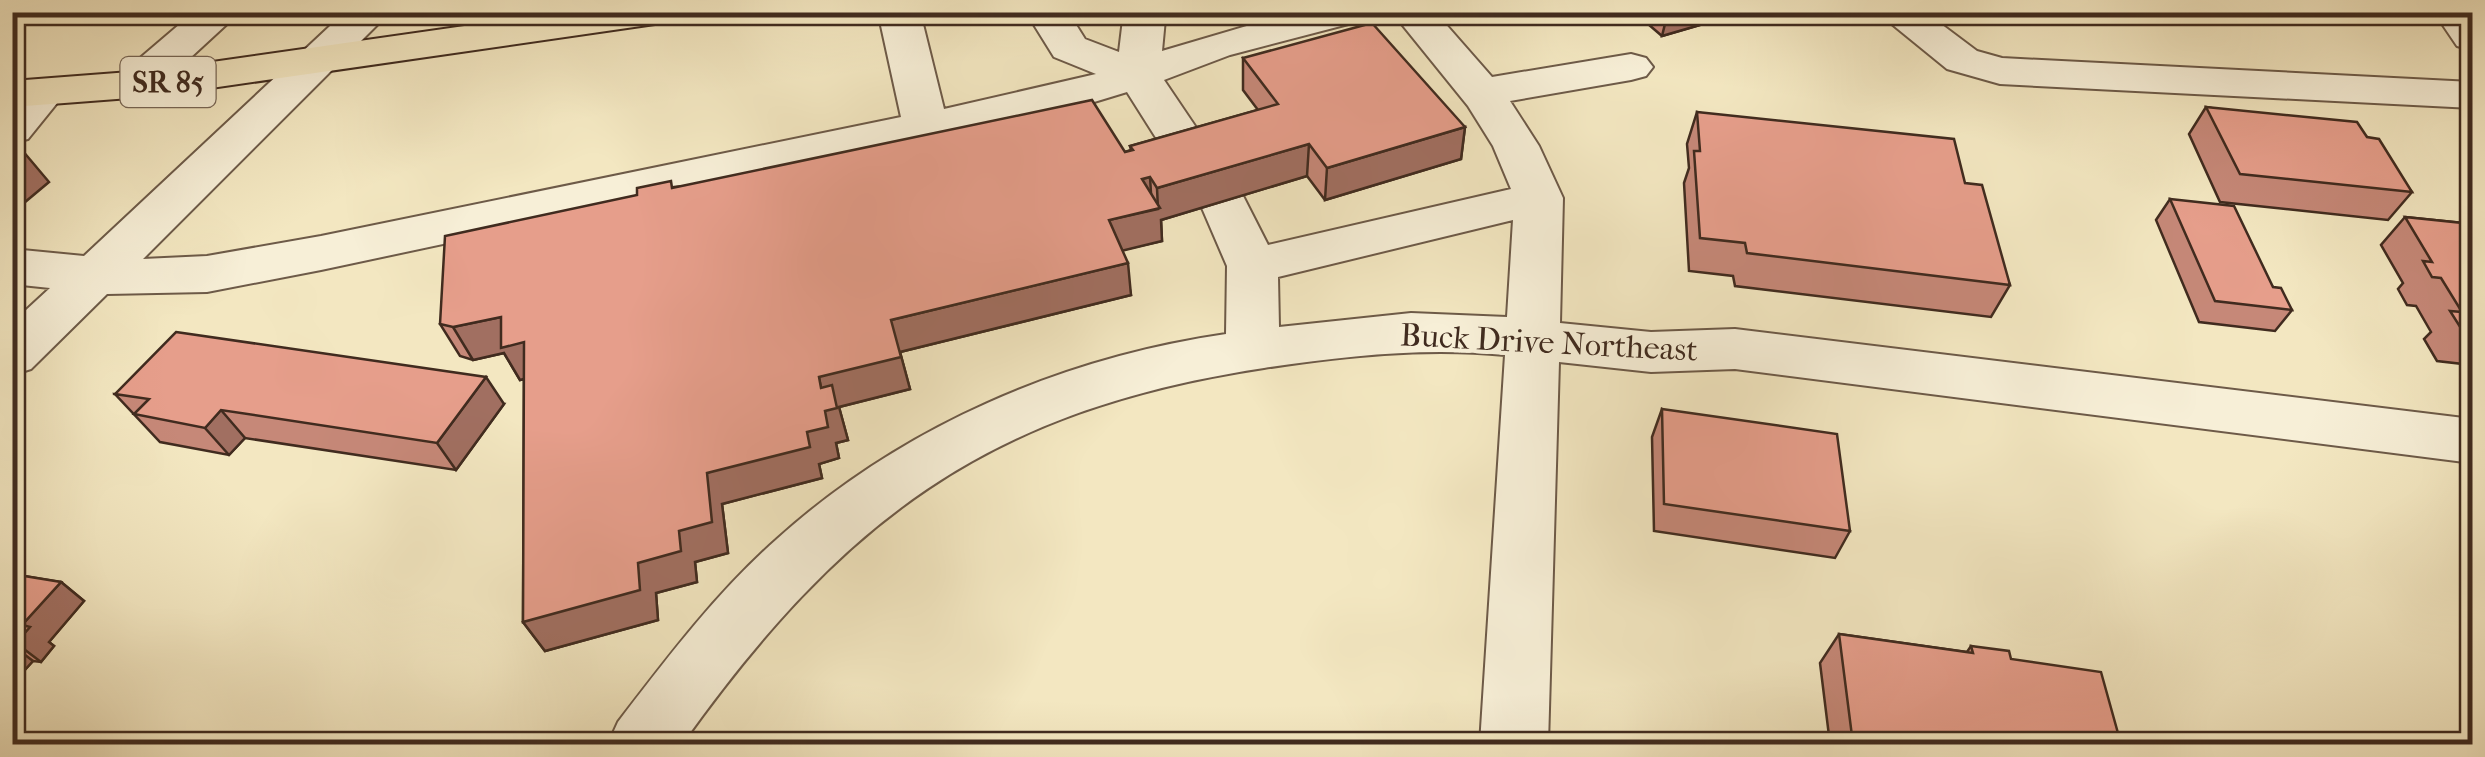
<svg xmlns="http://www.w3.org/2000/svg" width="2485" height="757" viewBox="0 0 2485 757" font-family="'IM FELL French Canon',serif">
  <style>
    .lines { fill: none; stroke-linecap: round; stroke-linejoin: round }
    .minor-casing { stroke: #6d5a48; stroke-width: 4 }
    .highway-casing { stroke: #402b1f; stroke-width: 4 }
    .minor { fill: #f7efd7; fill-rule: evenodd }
    .highway { fill: #f3e7c1; fill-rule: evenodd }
    .wall { fill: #c68878; stroke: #402b1f; stroke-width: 2.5 }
    .shaded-wall { fill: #a16f61; stroke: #402b1f; stroke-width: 2.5 }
    .building { fill: #e69e8b; stroke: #402b1f; stroke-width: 2.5 }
    .labels { text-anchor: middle; stroke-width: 8; stroke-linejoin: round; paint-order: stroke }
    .shield { fill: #f7efd7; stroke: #776656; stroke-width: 2.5 }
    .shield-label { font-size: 30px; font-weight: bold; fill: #402b1f }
    .street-label { font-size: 32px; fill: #402b1f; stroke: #f7efd7 }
  </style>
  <rect width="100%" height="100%" fill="#f3e7c1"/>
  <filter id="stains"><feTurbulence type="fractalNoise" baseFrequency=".002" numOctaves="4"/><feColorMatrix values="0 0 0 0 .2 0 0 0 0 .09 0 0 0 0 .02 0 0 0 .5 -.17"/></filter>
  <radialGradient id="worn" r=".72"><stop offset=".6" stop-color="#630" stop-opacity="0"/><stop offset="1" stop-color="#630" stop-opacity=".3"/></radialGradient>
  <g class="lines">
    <defs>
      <path id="minor" d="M194,12H240L151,94L135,98L119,94L113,85L119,76Z
        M345,12H390L143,259L207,256L321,236L901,117L878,12H920L944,109L1096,74L1054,57L1026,12H1068L1085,39L1119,52L1123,19L1119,12H1161L1165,19L1162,51L1294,12H1365L1360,21L1230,55L1164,80L1218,160L1211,171L1194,175L1177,171L1127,92L1058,113L321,270L207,292L107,294L31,369L12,375V323L50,288L12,284V249L84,256Z
        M1392,12H1435L1492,77L1631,54L1646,58L1653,67L1646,76L1631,80L1510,101L1539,146L1563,198L1560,323L1651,332L1735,329L2472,419V463L1735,369L1651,372L1559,362L1548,744H1480L1505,355C1423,347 1345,356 1264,368C987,410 842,520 682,744H608L618,722C667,658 717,592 777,539C901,427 1061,358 1226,334L1227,266L1199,201L1206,190L1223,185L1240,190L1268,245L1511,189L1493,146L1468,106ZM1513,220L1507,317L1411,313L1279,327L1278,277Z
        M1877,12H1925L1977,51L2002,58L2472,82V108L2000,84L1947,69Z
        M2434,12H2472V50L2457,46Z
        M44,79L60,83L66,92L28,139L12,143V100L28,83Z"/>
      <path id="highway" d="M563,12H675L670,21L655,24L156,96L12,107V81L156,70Z"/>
    </defs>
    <use href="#minor" class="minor-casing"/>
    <use href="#highway" class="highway-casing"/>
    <use href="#minor" class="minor"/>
    <use href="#highway" class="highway"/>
  </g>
  <path class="wall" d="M1634,12H1726L1724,18L1662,36Z
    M1243,58L1465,127L1461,159L1325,200L1307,176L1161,220L1162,241L1122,250L1131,295L900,352L910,389L839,407L848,440L836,443L839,458L819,464L822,478L722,504L728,553L695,562L697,582L656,593L658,620L545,651L523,622L524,379L520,380L504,353L473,360L460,356L440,324L674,187L1125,152L1131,150L1130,146L1258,110L1243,90Z
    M2206,107L2367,137L2412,192L2388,220L2220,202L2189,134Z
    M1697,112L1965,183L2010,285L1991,317L1735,286L1733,276L1689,271L1684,183L1689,168L1687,144Z
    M2170,199L2273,287L2292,310L2275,331L2199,322L2156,220Z
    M2405,217L2472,224V365L2437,361L2424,339L2431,332L2416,306L2407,305L2398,289L2403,283L2381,245Z
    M115,394L504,404L456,470L245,438L229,455L160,442Z
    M1662,409L1850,531L1835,558L1654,531L1652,437Z
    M12,574L61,582L84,601L49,642L54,646L41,662L33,661L12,684Z
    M1839,634L1967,652L1971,646L2011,659L2121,744H1830L1820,663Z"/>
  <path class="shaded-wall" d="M1668,12H1726L1724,18L1662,36Z
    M1465,127L1461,159L1325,200L1327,168Z
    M1309,144L1307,176L1161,220L1162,241L1113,253L1109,220L1158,209L1157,188Z
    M22,150L49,182L12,213V158Z
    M1150,177L1152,209L1142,179Z
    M1128,263L1131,295L900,352L910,389L839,407L848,440L836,443L839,458L819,464L822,478L722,504L728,553L695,562L697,582L656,593L658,620L545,651L523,622L638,563L679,531L707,473L807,432L821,388L819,377L891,320Z
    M501,317L524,342L542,374L520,380L504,353L473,360L453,327Z
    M486,377L504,404L456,470L437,443Z
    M221,410L245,438L229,455L205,428Z
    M61,582L84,601L49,642L54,646L41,662L16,643L22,625Z
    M12,645L33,661L12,684Z"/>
  <path class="building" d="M1372,23L1465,127L1327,168L1309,144L1157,188L1150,177L1142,179L1160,208L1109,220L1128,263L891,320L901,357L819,377L821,388L832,385L837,408L825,411L828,427L807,432L810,447L707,473L712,522L679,531L681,551L638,563L640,590L523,622L524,342L501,348V317L453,327L440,324L445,236L637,195V188L671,181L672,188L1092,100L1125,152L1133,150L1130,146L1278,104L1243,58Z
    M2206,107L2357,122L2367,137L2379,139L2412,192L2240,174Z
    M1697,112L1954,139L1965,183L1982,185L2010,285L1747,253L1745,243L1700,238L1694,151H1700Z
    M22,150L12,158V151Z
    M2170,199L2234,206L2273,287L2281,288L2292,310L2215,301Z
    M2405,217L2472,224V334L2464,333L2450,311L2462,312L2441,278L2432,277L2423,261L2432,262Z
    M176,332L486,377L437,443L221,410L205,428L134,414L149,399L115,394Z
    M1662,409L1837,434L1850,531L1664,504Z
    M12,574L61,582L22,625L30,627L16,643L12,642Z
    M1839,634L1973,653L1971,646L2009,651L2011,659L2101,672L2121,744H1853Z"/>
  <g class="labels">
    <rect class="shield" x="120.5" y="57" width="95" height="50" rx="8"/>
    <g class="shield-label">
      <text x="168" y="92">SR 85</text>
    </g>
    <g class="street-label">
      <text transform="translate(1549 342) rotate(3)" y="11">Buck Drive Northeast</text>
    </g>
  </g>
  <rect width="2485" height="757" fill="none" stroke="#f3e7c1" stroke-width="50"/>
  <rect x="15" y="15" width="2455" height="727" fill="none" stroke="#402b1f" stroke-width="5"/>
  <rect x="25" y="25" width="2435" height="707" fill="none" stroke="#402b1f" stroke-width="2.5"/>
  <rect width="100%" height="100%" filter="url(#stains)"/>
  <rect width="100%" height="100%" fill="url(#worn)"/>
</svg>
